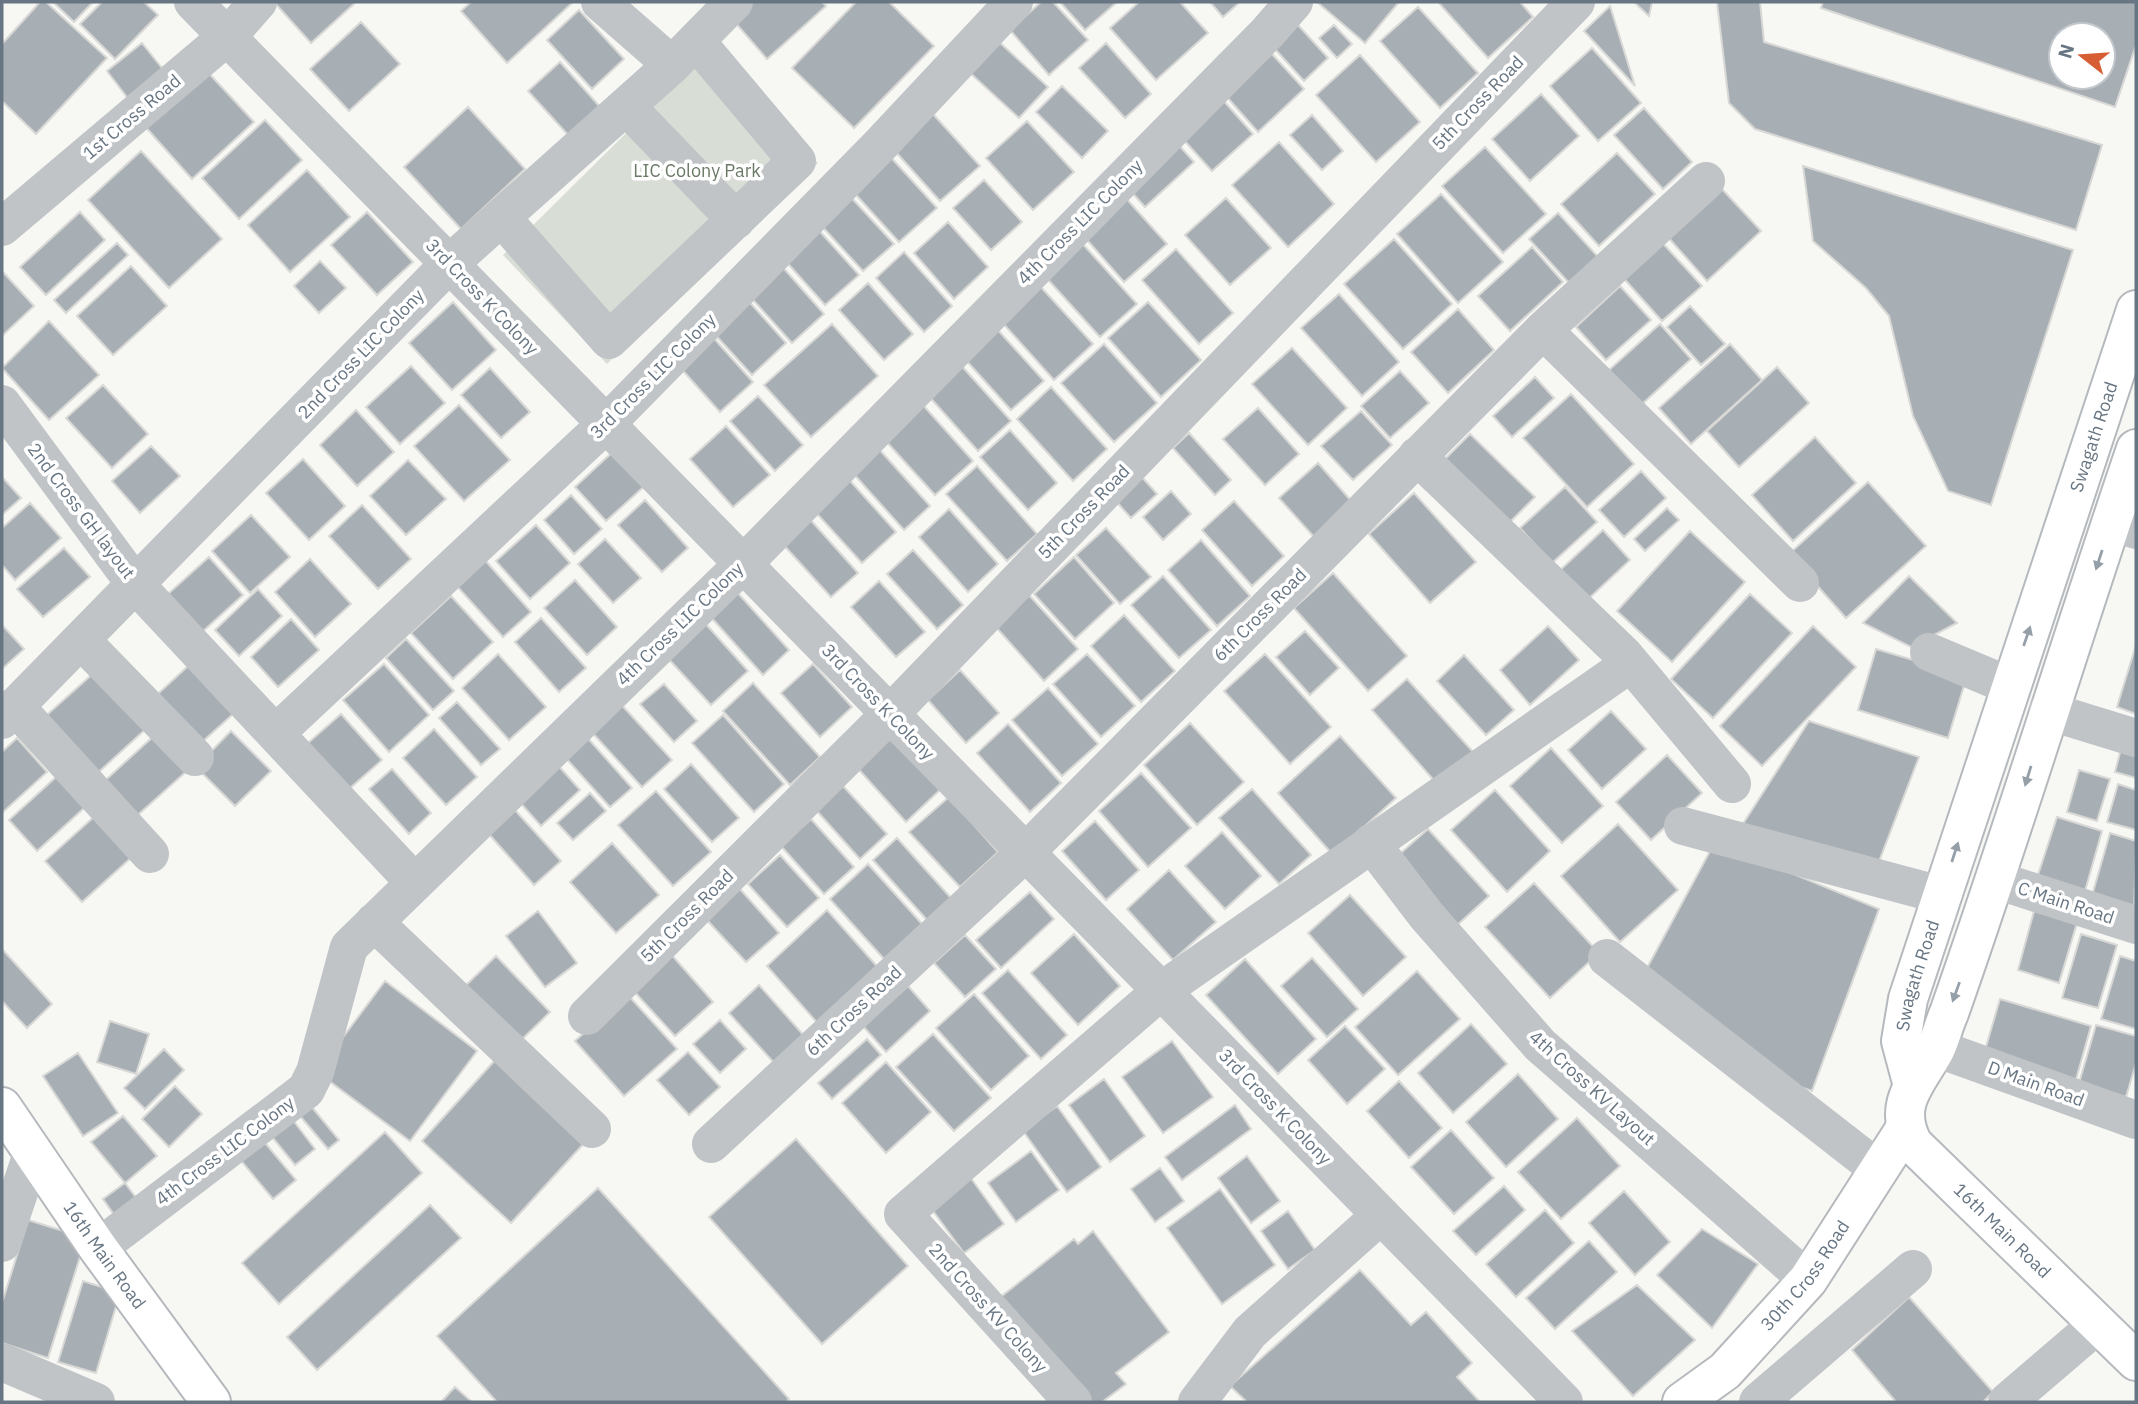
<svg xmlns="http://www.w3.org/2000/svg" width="2138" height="1404" viewBox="0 0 2138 1404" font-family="'IBM Plex Sans',sans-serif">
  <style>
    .green { fill: #d8ddd5 }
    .building { fill: #a8afb4; stroke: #d8d8d6; stroke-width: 2; fill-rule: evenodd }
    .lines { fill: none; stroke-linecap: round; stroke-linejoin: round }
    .secondary-casing { stroke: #b5b9bd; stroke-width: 42 }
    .street { stroke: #c0c4c7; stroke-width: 38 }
    .secondary { stroke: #fff; stroke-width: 38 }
    .oneway { fill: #959fa8 }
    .labels { text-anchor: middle; stroke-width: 7; stroke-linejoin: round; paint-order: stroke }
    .street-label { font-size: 18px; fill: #687683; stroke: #fff }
    .park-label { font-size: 18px; fill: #6a7a66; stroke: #fff }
  </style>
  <rect width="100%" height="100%" fill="#f7f7f4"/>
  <path class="green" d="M708,52L818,163L607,364L503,255Z"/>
  <path class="building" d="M40,2H46L107,58L36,134L2,101V44Z
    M53,2H93L74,22Z
    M102,2H144L158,15L115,59L80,24Z
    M274,2H356L311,43Z
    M471,2H570L572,3L507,63L461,11Z
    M737,2H822L826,6L767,59L726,12Z
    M856,2H889L934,46L854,128L792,68Z
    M1041,2H1053L1088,40L1049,75L1010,30Z
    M1060,2H1117L1085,30Z
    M1139,2H1180L1208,33L1156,80L1110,28Z
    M1210,2H1240L1223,17Z
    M1317,2H1399L1365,43Z
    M1438,2H1520L1533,17L1488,58Z
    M1634,2H1652L1649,16Z
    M1717,2H1760L1764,42L2102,145L2076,230L1755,129L1729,103Z
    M1823,2H2136V45L2115,107L1821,8ZM2061,35H2103V77H2061Z
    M1610,6L1635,86L1584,31Z
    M1418,7L1478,73L1440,108L1380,41Z
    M579,10L624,59L592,89L547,40Z
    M361,22L400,64L349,111L310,69Z
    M1298,25L1328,58L1304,81L1274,48Z
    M1334,25L1352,44L1337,58L1319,38Z
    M997,40L1048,87L1019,118L968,71Z
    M142,43L169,77L133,105L107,71Z
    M1106,43L1151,94L1125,118L1079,68Z
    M1592,48L1641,103L1598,141L1550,86Z
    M1272,54L1304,89L1258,132L1226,96Z
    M1360,55L1420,122L1376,162L1316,95Z
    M560,62L601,108L570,137L528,91Z
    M203,67L254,122L192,179L142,123Z
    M1062,86L1108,131L1082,158L1036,112Z
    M1541,94L1579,136L1530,181L1492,139Z
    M1222,99L1253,134L1212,171L1181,137Z
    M468,107L525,169L461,229L404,167Z
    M1644,108L1692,162L1663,189L1614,135Z
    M933,114L980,166L940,201L894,150Z
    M1312,115L1343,151L1322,170L1290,135Z
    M265,120L302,160L239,219L202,178Z
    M1027,121L1074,172L1033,210L986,158Z
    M1176,142L1194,162L1145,207L1127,187Z
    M1279,142L1334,204L1288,247L1232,185Z
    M1485,147L1546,214L1503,253L1442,186Z
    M141,151L222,239L169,288L88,200Z
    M886,152L937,208L899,242L848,186Z
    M1617,153L1655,194L1599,246L1561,204Z
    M1803,166L2073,250L1991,505L1948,491L1913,416L1889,316L1866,288L1813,241Z
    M307,170L350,217L290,272L248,225Z
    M984,180L1022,222L991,250L953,208Z
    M1721,188L1761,231L1707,281L1667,236Z
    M848,194L894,244L863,271L818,222Z
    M1441,194L1503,262L1458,303L1397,234Z
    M1123,195L1167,244L1124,282L1081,233Z
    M1226,198L1271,248L1230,285L1185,235Z
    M80,212L105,240L46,295L20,267Z
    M367,212L413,262L377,295L331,245Z
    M1558,213L1599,258L1570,284L1529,239Z
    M948,222L988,267L954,299L914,253Z
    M815,226L859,275L825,305L782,257Z
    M1657,237L1702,286L1662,321L1618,272Z
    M1394,239L1452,304L1403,349L1344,284Z
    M1079,240L1137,304L1100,337L1042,273Z
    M117,243L128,255L66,313L54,300Z
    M1532,247L1563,282L1510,331L1478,296Z
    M1176,249L1233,313L1199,344L1142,280Z
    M904,252L952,306L924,332L876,278Z
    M320,261L346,288L319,313L294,286Z
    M779,263L824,314L792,343L746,292Z
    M131,266L167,306L113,355L77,316Z
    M2,271L34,306L2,336Z
    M868,283L913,334L884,360L839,310Z
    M1039,285L1093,344L1054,380L1000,320Z
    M1620,286L1651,320L1606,360L1576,327Z
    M1339,294L1399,362L1362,396L1301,328Z
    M745,297L786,343L752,375L710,329Z
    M453,302L496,350L452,390L409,343Z
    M1148,302L1201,360L1161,397L1108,338Z
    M1690,306L1725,344L1701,365L1667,327Z
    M1458,309L1494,350L1448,393L1411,352Z
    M49,321L99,375L49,420L2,368Z
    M832,324L878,376L811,437L764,385Z
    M1660,324L1691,359L1641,405L1609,370Z
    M996,328L1044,381L1011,410L964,358Z
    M710,334L753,382L720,412L677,364Z
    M1104,344L1157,403L1114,442L1061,383Z
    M1730,344L1762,380L1691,444L1659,408Z
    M1292,348L1347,408L1308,445L1252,384Z
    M959,363L1011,421L978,451L926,393Z
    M411,366L445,403L400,444L366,407Z
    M1777,367L1809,403L1739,467L1707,431Z
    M490,368L530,412L501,438L461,395Z
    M1400,371L1429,403L1390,438L1361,406Z
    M1535,377L1554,398L1512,437L1493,416Z
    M103,385L148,434L112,468L66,418Z
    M1051,387L1107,449L1073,481L1017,419Z
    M1571,394L1634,464L1587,507L1523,438Z
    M758,396L803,445L775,471L730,421Z
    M922,404L973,461L935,495L884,439Z
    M459,405L510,460L464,501L414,446Z
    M1258,408L1299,454L1265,485L1223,439Z
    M356,410L394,452L357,486L320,445Z
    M1361,411L1392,445L1353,480L1321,446Z
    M726,426L770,475L733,507L690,459Z
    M1010,430L1057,483L1028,510L980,457Z
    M1189,433L1231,480L1215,495L1173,448Z
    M1470,434L1535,497L1505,527L1441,463Z
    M1815,437L1856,483L1793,541L1752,495Z
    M151,446L180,476L140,513L112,481Z
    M618,447L649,482L606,521L575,487Z
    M878,448L930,506L904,530L852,472Z
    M303,459L345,506L309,540L266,493Z
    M408,460L446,499L406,535L370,496Z
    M1318,463L1353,503L1315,538L1279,498Z
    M977,466L1037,534L1007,561L946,494Z
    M1641,471L1666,498L1624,537L1599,510Z
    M844,474L896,532L862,563L810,506Z
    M1141,476L1157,494L1131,518L1115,500Z
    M2,477L21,498L2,515Z
    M1868,482L1926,546L1846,618L1789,554Z
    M1565,487L1597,522L1552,563L1520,528Z
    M1171,491L1191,514L1163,540L1143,517Z
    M1414,493L1476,562L1430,603L1369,534Z
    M571,495L602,529L574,554L544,520Z
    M645,500L688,548L662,572L618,525Z
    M1234,501L1284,556L1252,586L1202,530Z
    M30,503L61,538L15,580L2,565V528Z
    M362,505L411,559L378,589L329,536Z
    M1667,508L1679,520L1645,551L1634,539Z
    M949,509L998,564L968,592L919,537Z
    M251,515L290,557L250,593L212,551Z
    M807,516L858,573L831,597L780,541Z
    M536,525L570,563L530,599L496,561Z
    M1106,528L1151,577L1120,604L1076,555Z
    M1603,530L1630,560L1585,602L1558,572Z
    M1690,531L1745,582L1672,662L1617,611Z
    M605,539L641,578L613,603L578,564Z
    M1201,540L1250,596L1217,626L1168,570Z
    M64,548L90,577L43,617L17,589Z
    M913,550L963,605L937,629L887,574Z
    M209,557L243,595L202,632L168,594Z
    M1074,557L1114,603L1075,639L1034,594Z
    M483,558L531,612L503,637L455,584Z
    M310,559L351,604L315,637L275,592Z
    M1333,573L1407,656L1368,691L1294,608Z
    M1163,576L1211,630L1179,658L1131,605Z
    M1909,576L1957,623L1911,647L1863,623Z
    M575,580L617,627L587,655L544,608Z
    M879,581L925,632L896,657L851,607Z
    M258,589L282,616L239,656L215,630Z
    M736,591L789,650L763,675L709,615Z
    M1750,594L1792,633L1713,718L1671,679Z
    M1029,595L1078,649L1044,681L995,626Z
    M451,596L493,642L453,679L411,633Z
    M1124,615L1175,671L1141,702L1091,646Z
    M541,618L586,668L559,692L515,642Z
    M291,619L319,650L278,687L251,657Z
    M703,621L748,671L711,705L665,655Z
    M3,626L24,649L2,669V627Z
    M1548,626L1579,660L1530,705L1500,670Z
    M1813,626L1856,667L1762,766L1720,726Z
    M1305,631L1339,668L1310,695L1276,657Z
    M406,639L454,691L433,710L386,658Z
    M2136,645V714L2117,707Z
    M1876,649L1967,676L1948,738L1858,710Z
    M498,654L546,707L509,740L462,688Z
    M1087,654L1135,706L1101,737L1053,684Z
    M1265,654L1331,727L1290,764L1224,691Z
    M1464,655L1514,710L1486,735L1437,681Z
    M198,657L242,706L192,751L149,702Z
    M384,664L429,715L389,752L343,700Z
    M813,664L852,707L820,737L781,693Z
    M97,670L148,727L91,779L39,722Z
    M960,670L999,713L966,743L928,700Z
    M1407,679L1474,753L1438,785L1372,710Z
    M753,683L820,757L790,785L723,711Z
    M664,684L697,721L674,742L640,704Z
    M1048,688L1098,744L1062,776L1012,720Z
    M618,701L672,760L642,787L588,728Z
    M457,702L500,749L481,765L439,718Z
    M1611,711L1646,749L1602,789L1568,750Z
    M341,714L382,760L349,789L308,743Z
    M723,715L784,784L754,812L692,743Z
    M1809,721L1919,757L1875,872L1741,827Z
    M1190,723L1244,782L1197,825L1144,765Z
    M1008,724L1061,783L1030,812L977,753Z
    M434,729L477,777L446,805L403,758Z
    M890,730L942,788L906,822L853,763Z
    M231,731L271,771L235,806L196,767Z
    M156,734L188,770L131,821L99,786Z
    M585,735L632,788L610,807L563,755Z
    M1340,736L1396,798L1333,855L1278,793Z
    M17,738L47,772L2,813V752Z
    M1551,748L1603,806L1562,843L1510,786Z
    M2121,749L2136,753V778L2115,772Z
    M1667,755L1702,793L1651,840L1616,802Z
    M556,763L580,790L541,826L517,799Z
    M691,764L739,818L712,842L664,789Z
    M66,768L94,799L37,851L9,820Z
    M392,769L431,813L409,834L369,789Z
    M2079,770L2110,779L2097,821L2067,812Z
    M1141,773L1191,828L1148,867L1099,811Z
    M2118,784L2136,790V830L2107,822Z
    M843,786L887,834L860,859L816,810Z
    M1252,789L1311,855L1279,884L1219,818Z
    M1495,790L1550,851L1507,892L1451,830Z
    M656,791L711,852L673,886L618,825Z
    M590,793L606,811L573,840L557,823Z
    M949,797L998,852L960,887L909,832Z
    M106,806L143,847L82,902L45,861Z
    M514,809L561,861L534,885L488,833Z
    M2057,817L2102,831L2083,898L2035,884Z
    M811,819L854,867L824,894L781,846Z
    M1095,821L1139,870L1106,900L1062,851Z
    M1618,824L1678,890L1620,942L1561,876Z
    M1428,829L1489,896L1455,927L1394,859Z
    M1222,832L1261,876L1225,909L1185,866Z
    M2110,833L2136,841L2134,912L2091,899Z
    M897,838L951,898L927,920L873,860Z
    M1715,842L1879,909L1812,1091L1766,1075L1640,981Z
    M612,843L659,895L616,933L570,882Z
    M780,855L819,898L787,927L748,884Z
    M868,864L922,924L884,959L830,899Z
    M1169,870L1216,922L1173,960L1127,909Z
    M1534,883L1599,953L1550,998L1485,927Z
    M740,889L779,933L746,962L706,919Z
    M1030,892L1054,919L1001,968L976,940Z
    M1350,895L1406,957L1363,996L1308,933Z
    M827,910L882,972L821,1027L767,966Z
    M538,911L577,963L545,987L506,936Z
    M2034,911L2077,923L2059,983L2018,970Z
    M1074,934L1120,986L1078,1025L1031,973Z
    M2081,934L2117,945L2098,1008L2062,998Z
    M965,935L996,969L965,997L934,963Z
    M2,949L52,1004L27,1028L2,1001Z
    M670,953L713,1002L675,1036L631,988Z
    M496,956L550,1012L514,1047L460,991Z
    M2120,956L2136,961V1029L2101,1019Z
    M1312,958L1358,1009L1327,1037L1281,986Z
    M1245,959L1316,1039L1278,1074L1206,995Z
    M1008,970L1067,1035L1041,1059L982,993Z
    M1417,971L1460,1019L1398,1075L1355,1027Z
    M385,981L477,1051L410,1141L317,1072Z
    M759,985L806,1038L776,1065L729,1013Z
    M908,986L930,1011L886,1052L863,1026Z
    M627,994L677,1049L624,1096L575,1041Z
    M974,994L1029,1056L991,1090L936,1028Z
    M2000,999L2091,1026L2075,1083L1983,1057Z
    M720,1020L746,1049L720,1073L693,1044Z
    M110,1021L149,1034L136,1074L97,1062Z
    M1471,1024L1507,1064L1453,1113L1418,1073Z
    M2096,1025L2136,1036V1063L2126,1097L2079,1083Z
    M1345,1026L1385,1069L1347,1104L1308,1060Z
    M933,1034L991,1098L954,1131L896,1067Z
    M867,1039L881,1055L832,1099L818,1083Z
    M1172,1041L1213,1097L1163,1133L1122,1077Z
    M164,1049L184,1070L145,1109L124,1088Z
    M688,1052L720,1087L689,1115L657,1080Z
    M78,1053L118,1113L83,1136L43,1076Z
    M497,1058L587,1140L511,1223L422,1141Z
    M886,1062L931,1112L886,1153L842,1103Z
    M1518,1074L1558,1119L1506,1167L1466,1122Z
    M1104,1079L1145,1136L1110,1162L1069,1105Z
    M1399,1081L1442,1128L1409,1158L1367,1111Z
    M175,1086L202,1114L169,1147L142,1119Z
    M306,1100L339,1140L328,1149L295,1110Z
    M1235,1105L1251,1129L1182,1180L1165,1157Z
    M1057,1106L1101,1167L1067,1192L1023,1131Z
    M289,1115L315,1149L295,1165L268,1132Z
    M123,1116L157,1156L125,1183L91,1142Z
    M1577,1118L1620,1166L1561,1219L1518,1172Z
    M1451,1130L1494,1178L1454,1214L1411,1167Z
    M256,1132L296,1180L273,1199L233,1151Z
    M385,1132L422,1173L279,1304L242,1263Z
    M796,1139L908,1266L822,1344L709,1217Z
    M1031,1151L1059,1190L1016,1222L988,1183Z
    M1247,1156L1280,1201L1251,1223L1218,1178Z
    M1160,1168L1184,1201L1155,1222L1131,1189Z
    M965,1170L1004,1224L964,1253L925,1200Z
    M125,1183L143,1207L120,1223L103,1199Z
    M1504,1186L1525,1210L1476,1255L1453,1231Z
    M598,1188L789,1399L786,1402H497L437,1336Z
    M1220,1189L1275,1265L1222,1304L1167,1228Z
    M1624,1191L1670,1242L1635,1275L1589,1223Z
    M430,1205L461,1238L317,1370L287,1337Z
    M1545,1210L1574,1243L1516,1297L1486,1264Z
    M1288,1211L1315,1250L1288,1269L1261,1231Z
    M28,1220L86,1238L48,1358L2,1343V1303Z
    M1702,1229L1758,1264L1712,1328L1657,1275Z
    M1093,1231L1169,1332L1116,1373L1126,1384L1102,1402H1083L998,1299L1074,1239L1078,1244Z
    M1589,1241L1617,1272L1555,1329L1526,1298Z
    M1360,1270L1411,1325L1426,1312L1472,1363L1457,1377L1480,1402H1247L1230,1386Z
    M83,1281L120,1293L96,1373L58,1362Z
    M1637,1285L1695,1340L1633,1396L1572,1331Z
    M1909,1297L1993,1392L1983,1402H1896L1852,1350Z
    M455,1387L472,1402H441Z"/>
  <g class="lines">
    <defs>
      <g id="secondary">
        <path id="s1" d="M2136,449C2072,636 2015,826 1949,1013C1944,1024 1941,1037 1936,1048C1919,1081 1891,1103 1913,1144L2136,1361"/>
        <path id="s2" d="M1912,1082L1901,1041L1908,999L2136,310"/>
        <path id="s3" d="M2,1107L98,1248L211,1402"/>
        <path id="s4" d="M1682,1402L1725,1371L1808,1280L1905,1129"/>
      </g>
    </defs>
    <use href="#secondary" class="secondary-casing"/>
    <path class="street" d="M193,2L1564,1402
      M600,2L672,65
      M626,106L736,220
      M502,218L609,340L797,161L696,41
      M2,227L229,35L258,2
      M1543,330L1706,181
      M2,404L135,584L415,883
      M2111,522L2136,530
      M81,640L195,757
      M1929,652L2010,686
      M1624,655L1732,784
      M15,706L150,854
      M2048,711L2136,738
      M2,720L449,264L672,65L734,2
      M276,733L606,424L881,144L1014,2
      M1683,826L1941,895
      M1371,843L1426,915L1540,1045L1808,1280
      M1996,880L2136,925
      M374,922L592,1129
      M1607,958L1879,1170
      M587,1016L890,714L1576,2
      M1936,1048L2136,1120
      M711,1144L1026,852L1543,330L1800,583
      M2,1243L32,1154
      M98,1248L306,1090L315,1072L349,947L743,564L1268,32L1294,2
      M2,1362L96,1402
      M1073,1402L903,1214L1161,991L1624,668V655L1417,456
      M1197,1402L1250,1332L1381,1215
      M1758,1402L1913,1269
      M2007,1402L2098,1324"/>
    <use href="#secondary" class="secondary"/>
  </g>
  <defs><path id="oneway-solid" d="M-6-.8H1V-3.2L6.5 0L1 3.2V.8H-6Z" transform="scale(1.75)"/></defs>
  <g class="oneway">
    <use href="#oneway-solid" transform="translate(2099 560) rotate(108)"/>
    <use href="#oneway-solid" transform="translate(2027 636) rotate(-71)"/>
    <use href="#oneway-solid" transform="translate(2028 776) rotate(107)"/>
    <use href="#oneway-solid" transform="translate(1955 852) rotate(-72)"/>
    <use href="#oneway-solid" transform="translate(1956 992) rotate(110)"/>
  </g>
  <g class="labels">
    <g class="street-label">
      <text transform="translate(1478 103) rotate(-46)" y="6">5th Cross Road</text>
      <text transform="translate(132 117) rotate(-40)" y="6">1st Cross Road</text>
      <text transform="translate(1080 222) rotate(-45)" y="6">4th Cross LIC Colony</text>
      <text transform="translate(482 297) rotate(46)" y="6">3rd Cross K Colony</text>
      <text transform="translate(361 354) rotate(-46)" y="6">2nd Cross LIC Colony</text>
      <text transform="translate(653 376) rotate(-45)" y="6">3rd Cross LIC Colony</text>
      <text dy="6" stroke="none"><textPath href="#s2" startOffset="677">Swagath Road</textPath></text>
      <text transform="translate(81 511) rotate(53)" y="6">2nd Cross GH layout</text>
      <text transform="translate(1084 512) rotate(-46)" y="6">5th Cross Road</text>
      <text transform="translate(1260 615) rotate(-45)" y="6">6th Cross Road</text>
      <text transform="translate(680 624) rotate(-44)" y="6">4th Cross LIC Colony</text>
      <text transform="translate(878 702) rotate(46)" y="6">3rd Cross K Colony</text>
      <text transform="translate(2066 903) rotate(18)" y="6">C Main Road</text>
      <text transform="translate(687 916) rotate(-45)" y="6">5th Cross Road</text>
      <text dy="6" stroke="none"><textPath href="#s2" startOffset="110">Swagath Road</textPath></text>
      <text transform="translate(854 1011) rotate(-43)" y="6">6th Cross Road</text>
      <text transform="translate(2036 1084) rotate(20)" y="6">D Main Road</text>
      <text transform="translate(1592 1088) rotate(42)" y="6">4th Cross KV Layout</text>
      <text transform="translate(1275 1107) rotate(46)" y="6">3rd Cross K Colony</text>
      <text transform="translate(225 1151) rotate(-37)" y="6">4th Cross LIC Colony</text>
      <text dy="6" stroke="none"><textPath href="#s1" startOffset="861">16th Main Road</textPath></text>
      <text dy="6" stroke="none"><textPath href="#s3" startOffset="180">16th Main Road</textPath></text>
      <text dy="6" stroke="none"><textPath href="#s4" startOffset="178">30th Cross Road</textPath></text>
      <text transform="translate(988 1308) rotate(48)" y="6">2nd Cross KV Colony</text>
    </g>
    <g class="park-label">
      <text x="697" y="177">LIC Colony Park</text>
    </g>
  </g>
  <rect width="2138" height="1404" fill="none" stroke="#687683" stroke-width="7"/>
  <g transform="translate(2082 56) rotate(287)"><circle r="33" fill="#ffffff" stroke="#c3c8cd" stroke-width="2"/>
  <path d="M0-5L12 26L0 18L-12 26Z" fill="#d65d34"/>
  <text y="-10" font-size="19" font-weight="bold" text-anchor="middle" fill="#687683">N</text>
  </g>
</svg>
